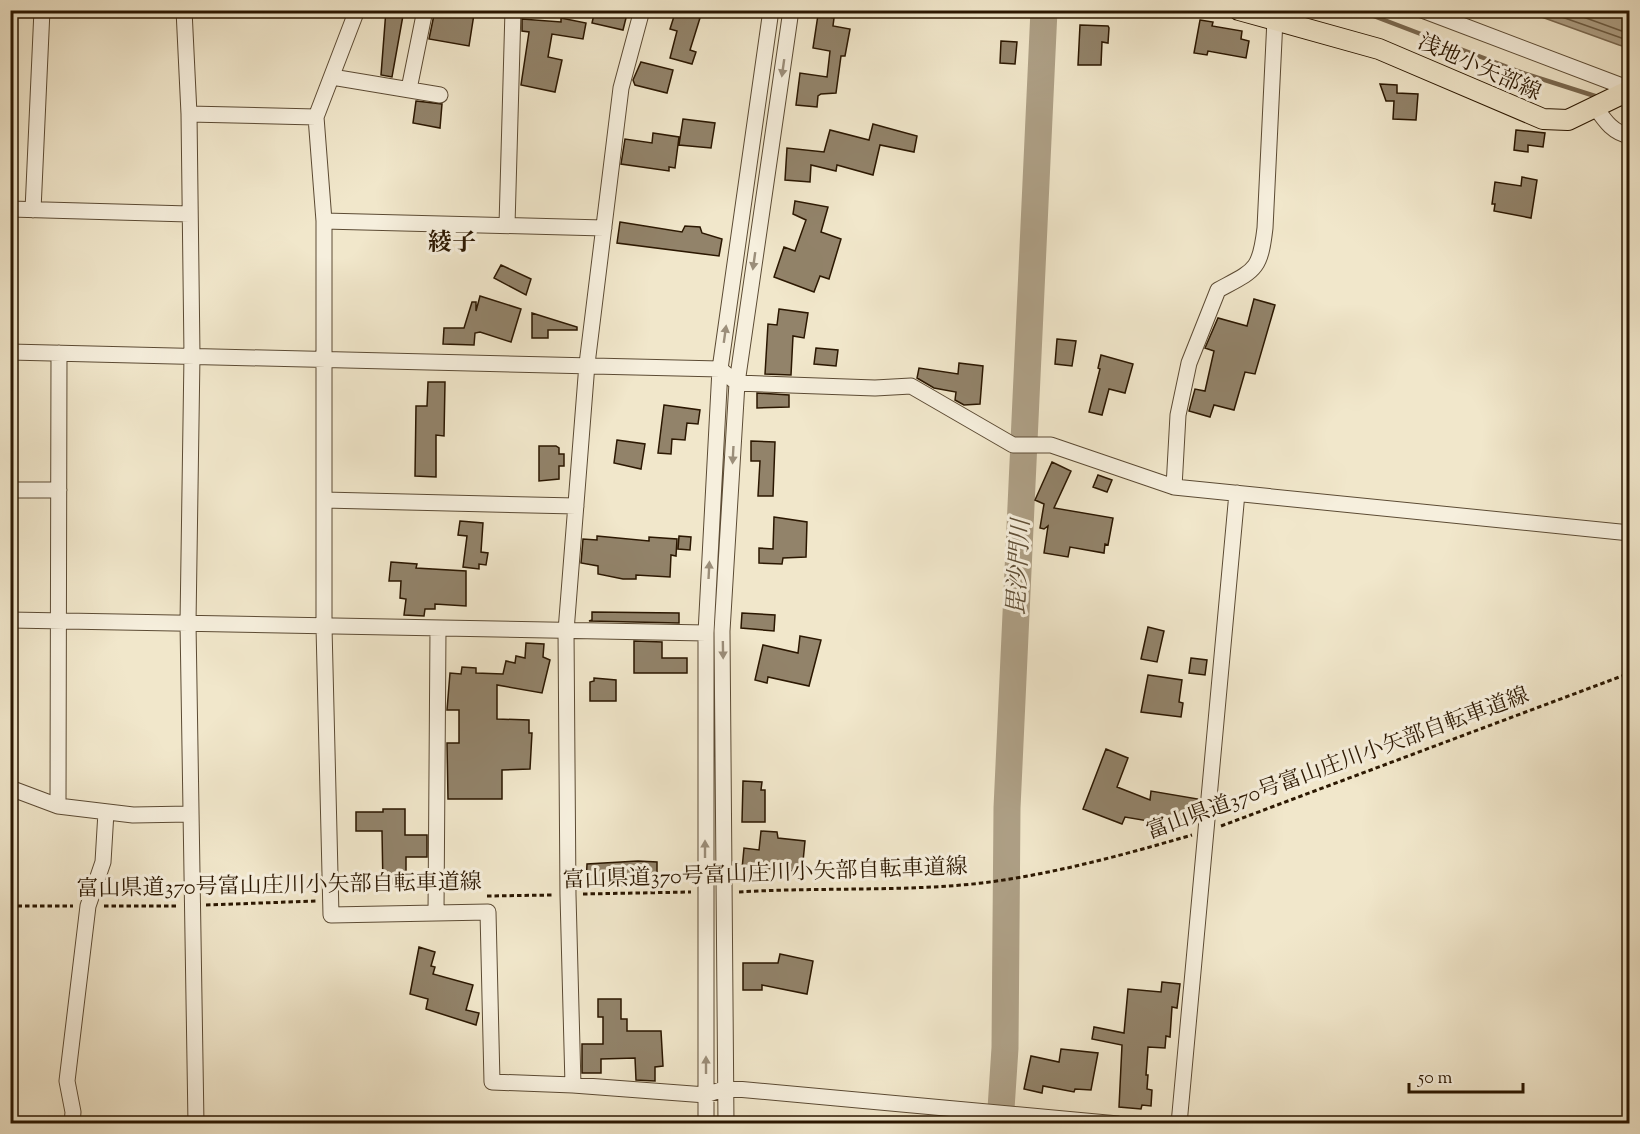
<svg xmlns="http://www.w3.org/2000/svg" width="1640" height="1134" viewBox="0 0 1640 1134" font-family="'Sorts Mill Goudy','Noto Serif JP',serif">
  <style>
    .water { fill: #aea086; stroke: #7a6951; stroke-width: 1.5 }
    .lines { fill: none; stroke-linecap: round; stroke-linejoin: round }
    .shore { stroke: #6c5c44; stroke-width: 1.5 }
    .stream { stroke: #7a6951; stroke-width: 4.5 }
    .river { stroke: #aea086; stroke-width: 27 }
    .building { fill: #92836a; stroke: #2b1701; stroke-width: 1.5 }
    .minor-casing { stroke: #5c4b34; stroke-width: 17 }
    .major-casing { stroke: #2b1701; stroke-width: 22 }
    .path { stroke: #2b1701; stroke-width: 3; stroke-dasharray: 4.5 3; stroke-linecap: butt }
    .minor { stroke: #f6efdd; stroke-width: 15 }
    .major { stroke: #f1e7cb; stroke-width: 20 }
    .oneway { fill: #9b8e7a }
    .labels { text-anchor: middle; stroke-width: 6; stroke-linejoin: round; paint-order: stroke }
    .street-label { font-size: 22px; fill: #2b1701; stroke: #f6efdd }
    .neighbourhood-label { font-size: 24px; font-weight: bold; fill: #2b1701; stroke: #f6efdd }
    .water-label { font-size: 24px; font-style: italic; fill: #5f4e36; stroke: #f6efdd }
  </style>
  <rect width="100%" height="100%" fill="#f1e7cb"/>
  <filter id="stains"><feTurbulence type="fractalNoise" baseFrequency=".00333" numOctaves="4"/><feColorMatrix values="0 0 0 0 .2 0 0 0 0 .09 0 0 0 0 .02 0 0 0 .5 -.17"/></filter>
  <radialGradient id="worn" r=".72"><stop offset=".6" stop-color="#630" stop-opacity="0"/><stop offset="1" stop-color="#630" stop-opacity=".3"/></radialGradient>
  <path class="water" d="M1525,11H1629V48L1619,45Z"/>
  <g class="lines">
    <path class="shore" d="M1542,10L1630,41
      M1564,10L1630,34"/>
    <path class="stream" d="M1358,10L1523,73L1598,97
      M1618,103L1630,107"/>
    <path class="river" d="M1000,1124L1005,1048L1007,808L1044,10"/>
  </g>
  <path class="building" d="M386,10H404L392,77L381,75Z
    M435,10H462L474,14L469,46L429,39Z
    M595,10H628L623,30L592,23Z
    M676,10L700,18L690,50L696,52L692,64L670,58L677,31L670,29Z
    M818,15L834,18L833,26L850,29L845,56H841L836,93L821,94L818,96L817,107L796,105L800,73L827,77L830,51L813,48Z
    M561,18L586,23L583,39L552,34L548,57L562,60L555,92L521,85L529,32L522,31V19L561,22Z
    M1200,20L1213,22L1212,26L1242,31L1241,39L1249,41L1246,58L1208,51L1207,55L1194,53Z
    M1080,25L1108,26L1109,28L1108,43L1102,42L1101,65H1078Z
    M1001,41L1017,42L1015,64L1000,63Z
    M641,62L673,70L667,93L635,85L633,80Z
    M1380,84L1397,85V93L1418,94L1416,120L1393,119L1394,101H1386Z
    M416,101L442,104L440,128L413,123Z
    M683,119L715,123L711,148L679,145Z
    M873,124L917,136L914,152L880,145L873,175L837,165L836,171L811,165L810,182L785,180L787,148L824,152L830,130L869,140Z
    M1516,130L1545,133L1543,147L1528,145V152L1514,150Z
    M653,133L679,137L675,168L669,167V171L621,164L625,139L652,143Z
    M1522,177L1537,180L1531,218L1494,211L1495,204H1492L1495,182L1521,186Z
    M795,201L828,207L821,232L841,239L829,279L820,276L814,292L774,277L784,247L795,251L806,220L793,214Z
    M620,222L682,232L685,226L700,227L702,233L722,239L719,256L617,243Z
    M501,265L531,279L526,295L494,278Z
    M480,296L521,309L511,342L480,332L475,333L474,345L443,344L444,328H464L472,302H476V311Z
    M1254,299L1275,305L1255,374L1245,372L1234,410L1214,405L1210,417L1189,411L1195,389L1205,391L1214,351L1205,348L1218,318L1247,326Z
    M779,309L808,313L804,338L793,336L791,375L765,374L768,324L777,325Z
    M532,313L577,327V330H548V338H532Z
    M1057,339L1076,341L1072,366L1055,364Z
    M816,348L838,350L836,366L814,364Z
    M1101,355L1133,364L1125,393L1109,389L1102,415L1089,412L1100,369L1098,368Z
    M959,363L983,366L980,404L964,405L955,400L956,392L934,388L917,378L919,368L958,374Z
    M428,382H445L444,436L436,435V477L415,476L416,406H427Z
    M757,393L789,395V407L757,408Z
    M664,405L700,410L698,424L687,423L685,440L672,439L671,454L658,453Z
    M617,440L645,444L641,469L614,463Z
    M751,441L775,442L773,496H758L760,461H751Z
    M539,446H556L559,448V454H564V466H559V479L539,481Z
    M1052,462L1071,471L1054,508L1113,518L1108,545L1105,544L1104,553L1070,547L1068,557L1044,553L1048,526L1044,529L1040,528L1044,504L1035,500Z
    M1098,475L1112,480L1107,492L1093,487Z
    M774,517L807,522L806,557L783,558L782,564L759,563V548L773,549Z
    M460,521L483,523L481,552L488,553L486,565L479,564V569L463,567L467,536L458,535Z
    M597,536L649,541V537L677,539L676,556L671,555L670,577L636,575V579H623L598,574V566L581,563L583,539L597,540Z
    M679,536L691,537L690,550L678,549Z
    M391,562L417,564L416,568L466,571V606L435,604V609H425L424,616L404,615L406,599L400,598L401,581H389Z
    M592,612L679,613V623L589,621L592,620Z
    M742,613L775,615L774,631L741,628Z
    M1148,627L1164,631L1157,662L1141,659Z
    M800,636L821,640L809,686L768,677L767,683L755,680L763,645L798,653Z
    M634,641L662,642V658H687V673H634Z
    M526,643L544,644L543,657L550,660L542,693L497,685V719L529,720V733H532L530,769L502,770V799H448L447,743H459V710H447L450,673L461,674L462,667L476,668V673L503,674L506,661L515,663L516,656L525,658Z
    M1191,658L1207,660L1205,675L1189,673Z
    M1148,675L1182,680L1179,702L1183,703L1181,717L1141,712Z
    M594,678L616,680V701H590V682L594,681Z
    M1106,749L1128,758L1117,787L1150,800L1151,791L1198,799L1194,821L1170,817L1161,819L1160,823L1125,817L1122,824L1083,809Z
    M743,781L762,782L761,790H765V822H742Z
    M383,809H405V835H427V857H406V887H383L382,831H356V812H383Z
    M761,831L777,832L778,838L805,841L802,872L755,867V870L742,869L744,848L759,850Z
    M638,861L657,862V885L586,886L587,864Z
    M419,947L435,952L431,966L435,967L433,974L473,985L466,1010L479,1013L476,1025L426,1009L428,999L410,994Z
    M780,954L813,961L807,994L762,985V990H743V963H778Z
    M1162,982L1180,984L1177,1008L1172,1007L1170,1037L1166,1036L1165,1048L1148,1047L1146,1075H1148L1147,1089L1152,1090L1151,1106L1142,1105L1141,1109L1119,1107L1122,1045L1092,1039L1094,1027L1124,1033L1128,989L1161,992Z
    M598,999H621V1019H627V1031H661L663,1066L655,1067V1081L636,1080L635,1058L601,1059V1073H582V1044H603V1017H598Z
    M1061,1049L1098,1053L1091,1090L1075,1089L1074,1092L1043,1086L1042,1093L1024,1089L1031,1056L1059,1062Z"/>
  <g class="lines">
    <defs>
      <path id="minor" d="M184,10L189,114L192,355L188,623L196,1124
        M1422,10L1630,89
        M332,77L440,95
        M409,89L425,10
        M1596,108C1605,121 1613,133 1630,136
        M189,114L316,117L324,221V627L331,915L488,912L492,1082L573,1085L706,1095L726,1088L1118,1124
        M316,117L357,10
        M10,209L189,214
        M33,210L42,10
        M324,221L604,228
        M507,225L513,10
        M10,352L720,369L737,383L875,388L911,386L1013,445H1051L1174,487L1630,533
        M1174,487L1178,415L1189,363L1218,290C1255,270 1260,271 1265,228L1275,19
        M10,490H59
        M324,500L576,506
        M10,620L706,633
        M10,788L58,806L133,815L190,814
        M58,806L59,353
        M436,913L438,629
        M573,1085L568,895L566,631L587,364L621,88L642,10
        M72,1124L73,1112L67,1081L88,906L103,862L106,812
        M706,1124V633L720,369L771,10
        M726,1124L722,631L737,383L791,10
        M1179,1124L1237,493"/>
      <path id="major" d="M1239,10L1379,49L1543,119L1568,120L1630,90"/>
    </defs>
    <use href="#minor" class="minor-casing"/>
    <use href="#major" class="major-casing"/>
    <path class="path" d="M1221,826L1630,673
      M739,892C820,887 902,892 982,883C1054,874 1123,855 1192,835
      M583,894L691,892
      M487,896L553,895
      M206,905L316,901
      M10,906H73
      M104,906H178"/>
    <use href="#minor" class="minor"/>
    <use href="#major" class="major"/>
  </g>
  <defs><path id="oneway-solid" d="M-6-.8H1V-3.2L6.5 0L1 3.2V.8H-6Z" transform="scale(1.5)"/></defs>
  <g class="oneway">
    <use href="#oneway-solid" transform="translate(783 68) rotate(98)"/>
    <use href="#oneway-solid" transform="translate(754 261) rotate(98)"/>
    <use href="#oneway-solid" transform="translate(725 334) rotate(-82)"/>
    <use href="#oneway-solid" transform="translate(733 455) rotate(93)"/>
    <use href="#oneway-solid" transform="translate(709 570) rotate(-87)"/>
    <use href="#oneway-solid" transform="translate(723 650) rotate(89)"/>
    <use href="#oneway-solid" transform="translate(705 849) rotate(-90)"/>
    <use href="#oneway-solid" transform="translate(706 1065) rotate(-90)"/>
  </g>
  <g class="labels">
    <g class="street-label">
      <text transform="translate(1480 66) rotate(24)" y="8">浅地小矢部線</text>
      <text transform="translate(1337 762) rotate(-20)" y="8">富山県道370号富山庄川小矢部自転車道線</text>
      <text transform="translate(765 872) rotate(-2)" y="8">富山県道370号富山庄川小矢部自転車道線</text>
      <text transform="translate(279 884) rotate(-1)" y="8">富山県道370号富山庄川小矢部自転車道線</text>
    </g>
    <g class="neighbourhood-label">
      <text x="452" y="250">綾子</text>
    </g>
    <g class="water-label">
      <text transform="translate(1018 567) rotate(-87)" y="8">毘沙門川</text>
    </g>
  </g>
  <rect width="1640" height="1134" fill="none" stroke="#f1e7cb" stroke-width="36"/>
  <rect x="12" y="12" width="1616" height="1110" fill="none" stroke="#2b1701" stroke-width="3"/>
  <rect x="18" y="18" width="1604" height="1098" fill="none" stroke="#2b1701" stroke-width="1.5"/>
  <path d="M1409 1083v9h114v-9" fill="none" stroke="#2b1701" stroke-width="3"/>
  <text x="1418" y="1083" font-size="18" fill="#2b1701" stroke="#f6efdd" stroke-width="4.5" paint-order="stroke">50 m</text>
  <rect width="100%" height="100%" filter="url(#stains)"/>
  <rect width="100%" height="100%" fill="url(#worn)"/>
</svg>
